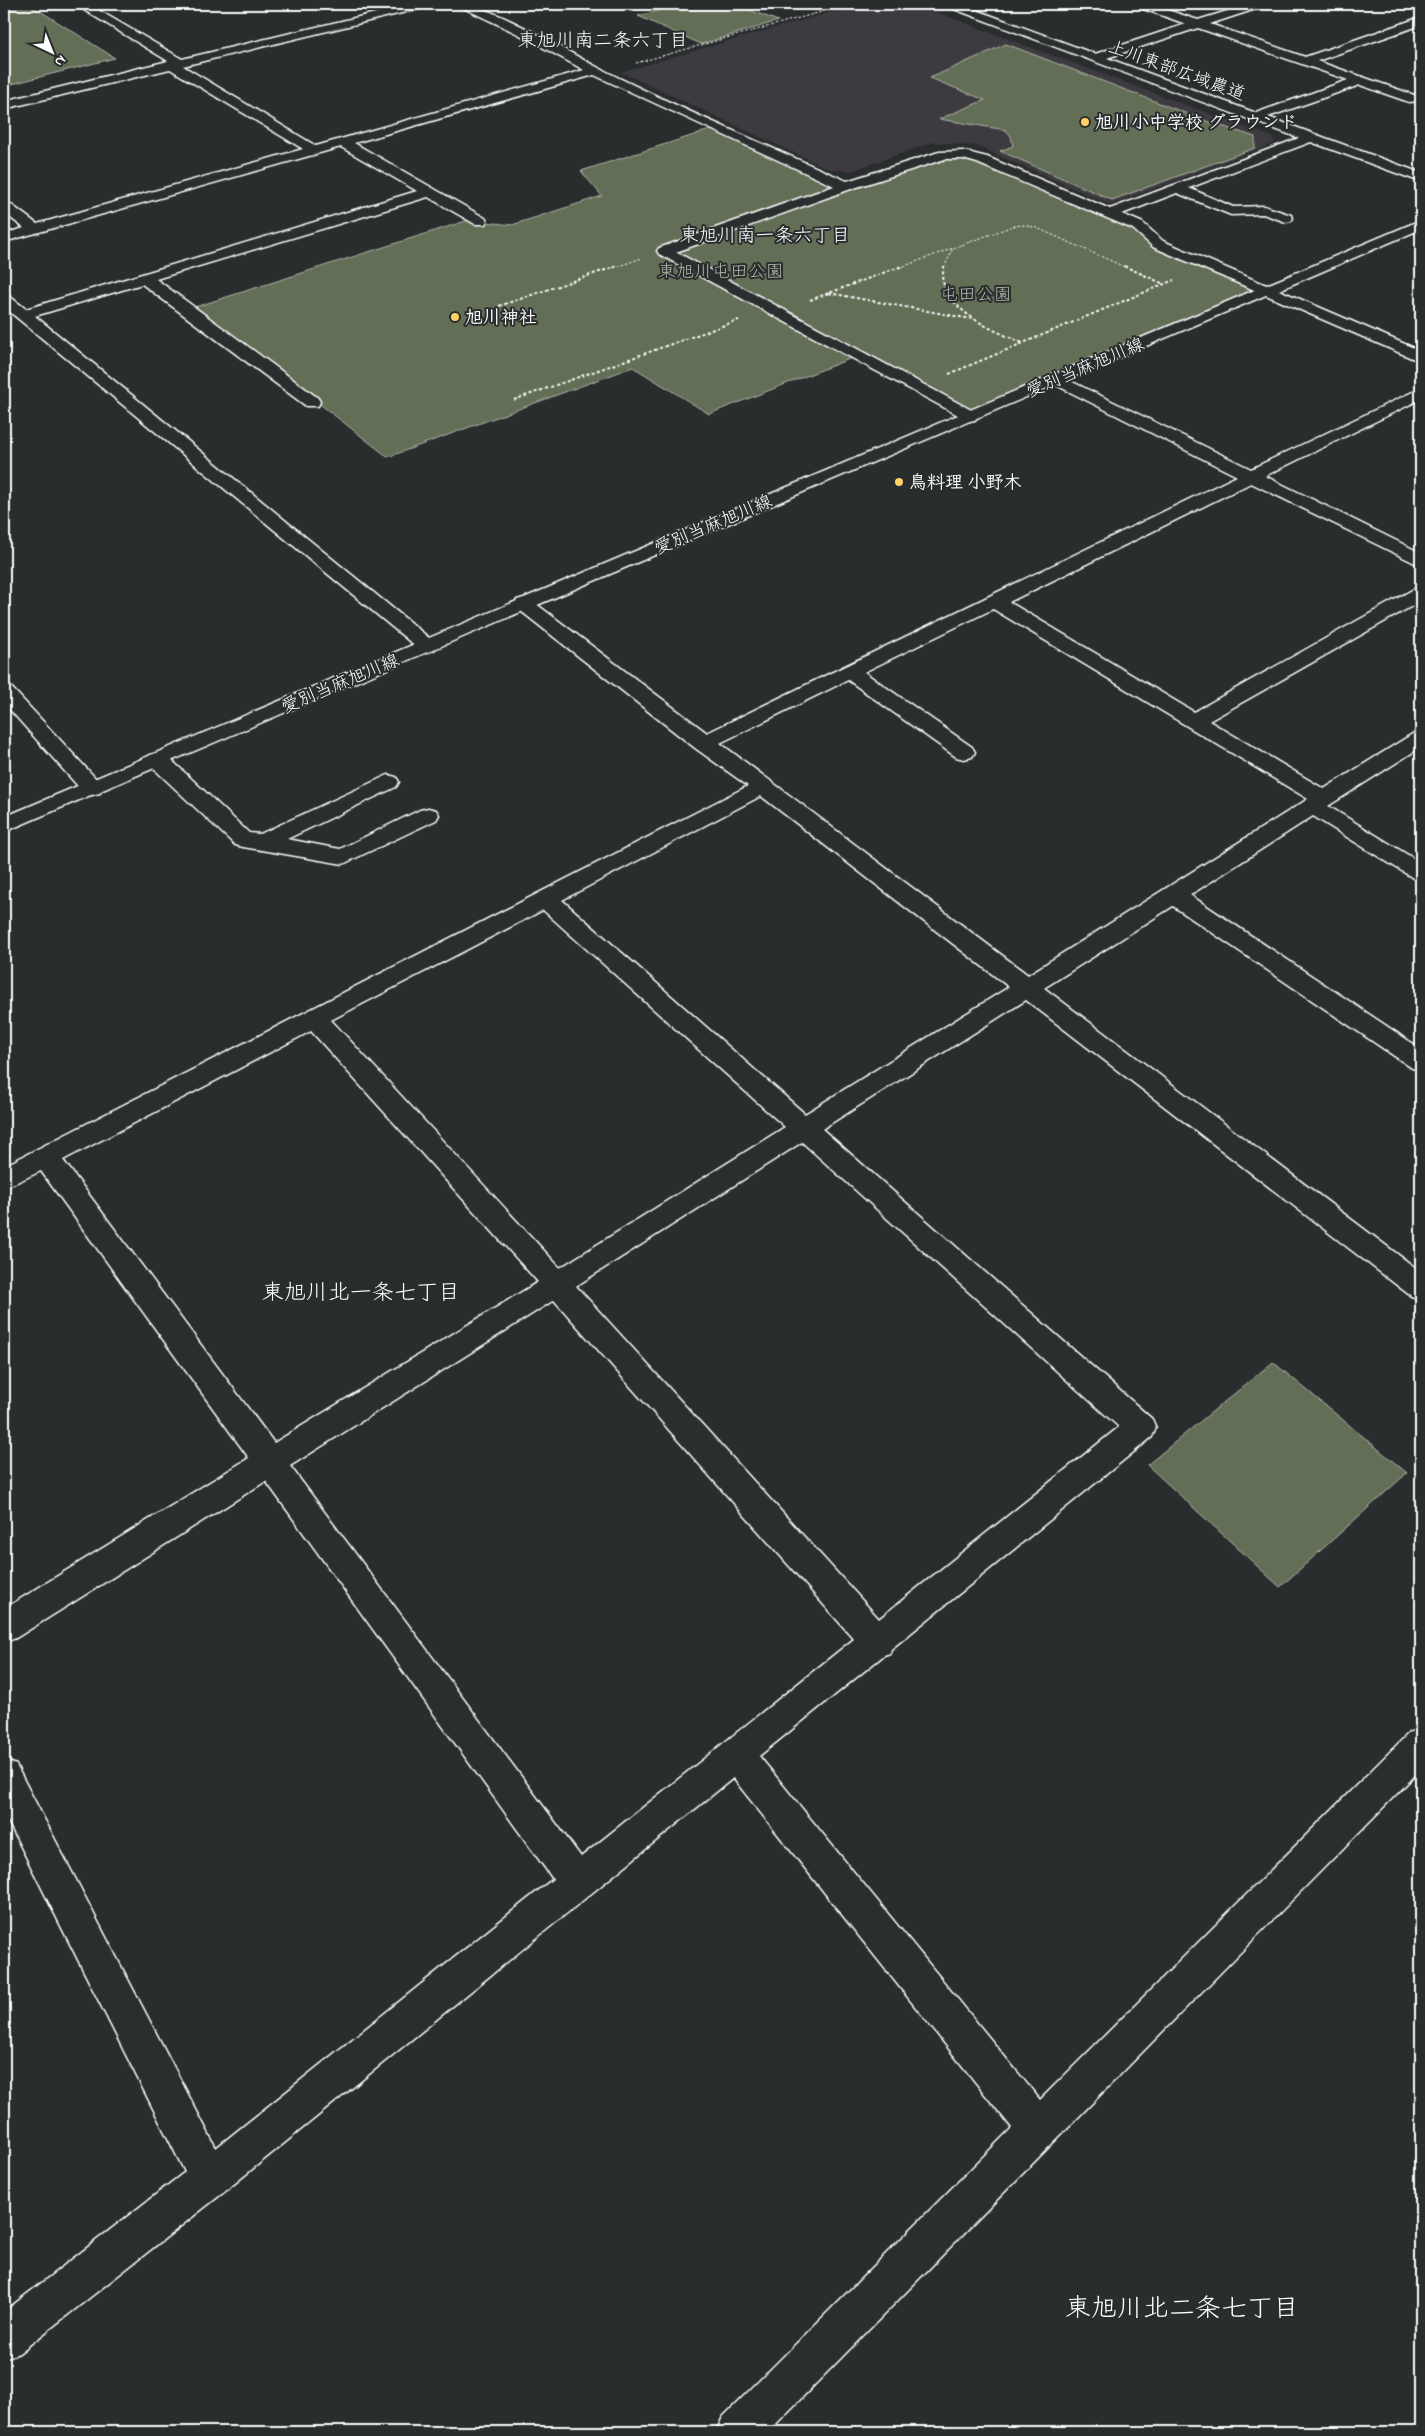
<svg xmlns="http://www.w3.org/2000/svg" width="1425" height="2436" viewBox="0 0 1425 2436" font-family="'Indie Flower','Klee One',sans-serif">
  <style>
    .built { fill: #3e3b3f }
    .green { fill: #626e56; stroke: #b0b6aa }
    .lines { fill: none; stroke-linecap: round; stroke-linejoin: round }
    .minor-casing { stroke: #fff; stroke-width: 3 }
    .major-casing { stroke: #fff; stroke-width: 3 }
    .path-far1 { stroke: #fff; stroke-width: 1; stroke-dasharray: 2.5 2; stroke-linecap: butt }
    .path { stroke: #fff; stroke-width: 2; stroke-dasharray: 3 2.5; stroke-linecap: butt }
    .minor { fill: #2a2d2e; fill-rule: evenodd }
    .major { fill: #2a2d2e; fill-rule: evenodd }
    .poi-dot { fill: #ffd166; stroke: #2a2d2e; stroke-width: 2 }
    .labels { text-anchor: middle; stroke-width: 4; stroke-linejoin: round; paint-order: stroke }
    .far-street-label { font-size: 18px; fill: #fff; stroke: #2a2d2e }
    .far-poi-label { font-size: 18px; font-weight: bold; fill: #fff; stroke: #2a2d2e; text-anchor: start }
    .far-park-label { font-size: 18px; fill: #b0b6aa; stroke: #2a2d2e }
    .far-neighbourhood-label { font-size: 19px; fill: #fff; stroke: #2a2d2e }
    .neighbourhood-label { font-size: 22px; fill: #fff; stroke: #2a2d2e }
    .near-neighbourhood-label { font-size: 26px; fill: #fff; stroke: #2a2d2e }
  </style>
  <rect width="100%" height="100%" fill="#2a2d2e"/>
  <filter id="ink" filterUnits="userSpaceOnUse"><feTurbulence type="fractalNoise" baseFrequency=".02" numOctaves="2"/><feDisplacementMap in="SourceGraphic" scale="10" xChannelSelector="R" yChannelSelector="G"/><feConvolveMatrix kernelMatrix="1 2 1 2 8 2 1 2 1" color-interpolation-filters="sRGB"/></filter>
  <g filter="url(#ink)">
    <path class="built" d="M860,4H914L1272,137L1275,143L1111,205L977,146L933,142L851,171L829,169L621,72Z"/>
    <path class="green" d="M29,4L115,58L4,86V10Z
      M684,4H734L778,21L701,44L638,16Z
      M1006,44L1206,121L1255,137V148L1112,200L1000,151L1013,146L1011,136L1006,130L939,119L985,100L930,78Z
      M716,128L846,186L944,155H963L1138,226L1158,244L1266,290L969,416L857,356L709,414L633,367L388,457L195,307L469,220L512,225L602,196L581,171Z
      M1273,1362L1407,1473L1280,1587L1147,1465Z"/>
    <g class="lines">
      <defs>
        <path id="minor" d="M74,4H88L182,59L413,4H433L431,6L183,66L316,146L584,70L518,34L455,4C490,2 565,51 599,68C680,109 764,144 847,181L939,152L963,151L987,157L1110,209L1299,138L946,6L944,4H960L1095,54L1186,24L1135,6L1133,4H1149L1198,20L1250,4H1267L1265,6L1210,24L1305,57L1421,17V25L1317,61L1414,95L1421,92V101L1409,102L1360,85L1268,117L1421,173V182L1311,142L1189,188L1233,207L1264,206L1291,215L1293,218L1291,221L1286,222L1263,214L1231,215L1177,193L1122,214L1143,223L1163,241L1271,287L1274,290L1271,293L1266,295L1153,247L1133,229L977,163L963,159H945L851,189L676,252L975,412L977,416L975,420L969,421L659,254L657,251L659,248L834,186L594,75L354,143L485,218L487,221L485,224H475L428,197L156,279L318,398L320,402L318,406H306L142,284L35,316L434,642L437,646L434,650L427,652L420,650L4,307V294L9,296L26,309L417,191L341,147L4,242V234L24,228L4,213V202L9,203L37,224L303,149L170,69L4,109V101L168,61ZM1198,28L1348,80L1256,113L1107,58Z
          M1056,374L1251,469L1421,388V399L1265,476L1421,553V566L1251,483L1009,602L1194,712L1414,589L1421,587V601L1209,721L1324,789L1414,733L1421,732V747L1328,806L1421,863V880L1413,878L1313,816L1190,895L1421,1049V1070L1412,1068L1173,906L1044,988L1421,1272V1299L1411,1296L1026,1000L822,1129L1152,1419L1156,1428L1152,1437L891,1649L890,1653L884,1655L759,1756L1040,2100L1409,1733L1421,1728V1769L768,2432H716L723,2417L1012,2128L733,1778L224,2192L19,2353L4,2359V2312L185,2172L4,1813V1760L16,1765L216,2148L553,1879L266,1481L16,1638L4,1642V1609L249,1458L41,1171L4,1188V1166L748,786L695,748L517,608L514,604L517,600L524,598L531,600L707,733L1237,476L1050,382L1048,379L1050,376ZM993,609L1308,799L1028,975L720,743L848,680L956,757L964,759L972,757L975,752L972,747L864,672ZM761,796L1009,987L805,1114L562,900ZM543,910L785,1127L560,1268L331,1020ZM311,1031L538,1282L274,1443L63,1160ZM802,1142L1119,1427L879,1619L576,1286ZM554,1300L854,1639L581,1857L290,1466Z
          M4,685L11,687L100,783L103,788L100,793L92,795L84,793L4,703Z
          M158,753L166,755L249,833L260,834L388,775L396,777L399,782L396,787L287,839L340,849L420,810L428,808L436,810L439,815L436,820L343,864L243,847L235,845L150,765L147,760L150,755Z"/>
        <path id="major" d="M1421,220V229L1279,290L1421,351V362L1266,295L4,832V817Z"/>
      </defs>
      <use href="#minor" class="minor-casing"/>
      <use href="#major" class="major-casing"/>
      <path class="path-far1" d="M636,63L850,4
        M613,268L642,258
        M899,268L1013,226L1024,225L1037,228L1127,268
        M944,268L953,248"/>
      <path class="path" d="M944,266C944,271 941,278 943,282C953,315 995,331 1023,343
        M1124,266L1164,284
        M829,293L971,319
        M810,300L902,266
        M499,306L617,266
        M949,374L1174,280
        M514,400L739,320"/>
      <use href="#minor" class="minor"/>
      <use href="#major" class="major"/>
    </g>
  </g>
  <g class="poi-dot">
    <circle cx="1085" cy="122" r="5"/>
    <circle cx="455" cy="317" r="5"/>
    <circle cx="899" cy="482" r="5"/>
  </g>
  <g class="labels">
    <g class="far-street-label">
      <text transform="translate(1177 70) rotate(20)" y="6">上川東部広域農道</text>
      <text transform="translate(1085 367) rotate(-23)" y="6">愛別当麻旭川線</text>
      <text transform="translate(713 524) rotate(-23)" y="6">愛別当麻旭川線</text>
      <text transform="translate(340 683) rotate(-23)" y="6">愛別当麻旭川線</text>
    </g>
    <g class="far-poi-label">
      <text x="1095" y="128">旭川小中学校 グラウンド</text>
      <text x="465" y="323">旭川神社</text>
      <text x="909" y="488">鳥料理 小野木</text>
    </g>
    <g class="far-park-label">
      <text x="721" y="277">東旭川屯田公園</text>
      <text x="976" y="300">屯田公園</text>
    </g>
    <g class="far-neighbourhood-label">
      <text x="603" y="46">東旭川南二条六丁目</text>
      <text x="765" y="241">東旭川南一条六丁目</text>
    </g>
    <g class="neighbourhood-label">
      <text x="361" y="1299">東旭川北一条七丁目</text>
    </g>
    <g class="near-neighbourhood-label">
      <text x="1182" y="2316">東旭川北二条七丁目</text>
    </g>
  </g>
  <rect width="1425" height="2436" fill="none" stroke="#2a2d2e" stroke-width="20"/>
  <rect x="10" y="10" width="1405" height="2416" fill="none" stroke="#fff" stroke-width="2" filter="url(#ink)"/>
  <g transform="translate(52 52) rotate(137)" stroke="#2a2d2e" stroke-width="4" paint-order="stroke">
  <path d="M0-4L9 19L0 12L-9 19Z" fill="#ffffff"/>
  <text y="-8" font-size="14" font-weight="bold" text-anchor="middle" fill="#ffffff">N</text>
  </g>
</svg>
